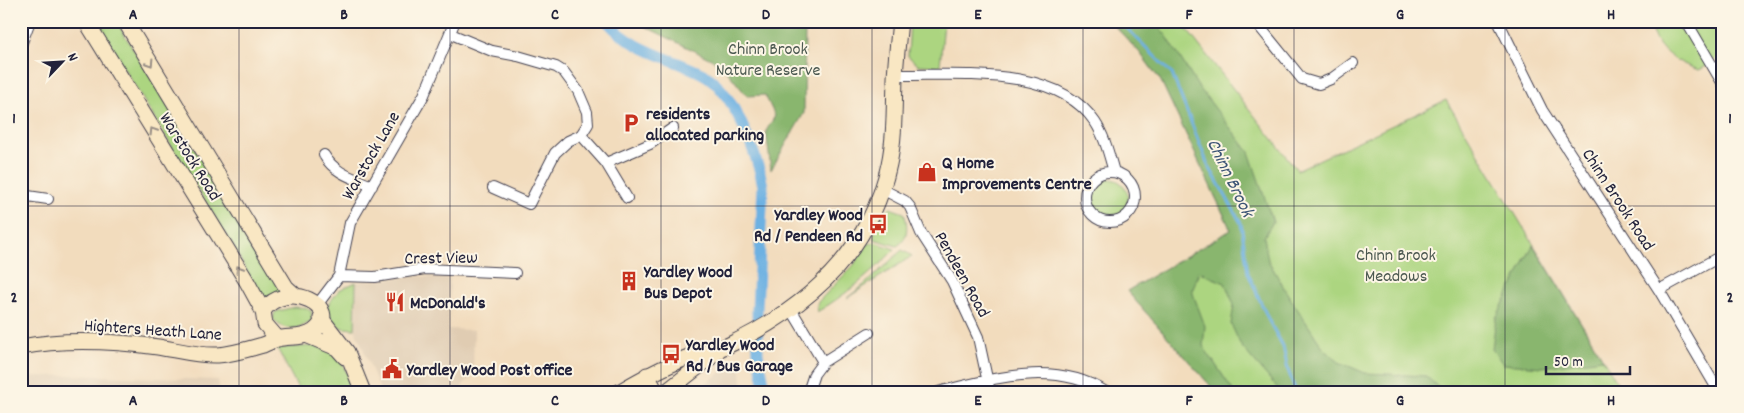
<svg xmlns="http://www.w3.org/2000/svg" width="1744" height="413" viewBox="0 0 1744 413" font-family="Dekko,sans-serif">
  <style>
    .built { fill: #e0ccb2 }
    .green { fill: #acd580; stroke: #677c5e }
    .forest { fill: #89b66e; stroke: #566c54 }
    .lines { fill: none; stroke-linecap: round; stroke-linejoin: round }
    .stream { stroke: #6db1e2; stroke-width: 3 }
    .canal { stroke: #6db1e2; stroke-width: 11 }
    .street-casing { stroke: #413e4e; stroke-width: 12 }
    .secondary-casing { stroke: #413e4e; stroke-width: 17 }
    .street { stroke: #fff; stroke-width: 10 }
    .secondary { stroke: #f9e7c3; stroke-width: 15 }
    .oneway { stroke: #988e86 }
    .grid { fill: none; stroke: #22223b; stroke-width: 1; stroke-opacity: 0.55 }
    .labels { text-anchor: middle; stroke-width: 4; stroke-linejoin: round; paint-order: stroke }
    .park-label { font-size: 18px; fill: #4b5850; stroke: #fcf5e5 }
    .poi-label { font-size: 18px; font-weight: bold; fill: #22223b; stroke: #fcf5e5; text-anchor: start }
    .street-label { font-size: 18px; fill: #22223b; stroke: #fcf5e5 }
    .water-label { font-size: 19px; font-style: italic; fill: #3c5475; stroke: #fcf5e5 }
    .neatline { fill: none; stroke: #22223b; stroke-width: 2 }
    .grid-label { font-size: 16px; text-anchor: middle; font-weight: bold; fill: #22223b }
  </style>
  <rect width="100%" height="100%" fill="#fcf5e5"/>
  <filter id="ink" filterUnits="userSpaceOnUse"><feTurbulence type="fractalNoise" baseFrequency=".02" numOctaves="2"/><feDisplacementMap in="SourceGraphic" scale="10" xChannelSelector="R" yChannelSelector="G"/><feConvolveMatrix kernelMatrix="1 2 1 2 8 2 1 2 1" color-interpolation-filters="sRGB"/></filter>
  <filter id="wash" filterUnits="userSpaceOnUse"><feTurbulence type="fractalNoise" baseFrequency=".0096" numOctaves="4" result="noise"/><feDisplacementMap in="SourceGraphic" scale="20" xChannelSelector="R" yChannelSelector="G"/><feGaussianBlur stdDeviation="1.12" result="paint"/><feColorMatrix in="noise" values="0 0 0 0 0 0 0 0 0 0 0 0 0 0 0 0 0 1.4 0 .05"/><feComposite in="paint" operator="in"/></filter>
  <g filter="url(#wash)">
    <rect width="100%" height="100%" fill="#f2dcbd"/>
    <path class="built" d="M416,276L450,278L449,329L474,330L473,377L464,383L460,392H381L355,329L356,282Z
      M740,360L743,392H694L713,378Z
      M69,375L218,380L220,392H21V377Z"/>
    <path class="green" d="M95,21H116L283,292L264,302L234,248Z
      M910,21H944L940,66L918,65L908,56Z
      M1110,21H1180L1297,170L1446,100L1623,392H1216L1127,291L1231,230L1161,81L1140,53Z
      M1648,21H1721C1725,46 1723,59 1699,70C1672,61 1656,49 1648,21Z
      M1090 198a19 19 0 1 1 38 0a19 19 0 1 1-38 0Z
      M890,208L904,213C908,224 909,239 897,246L874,239C873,229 882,214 890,208Z
      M874,242L895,249C871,274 847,294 817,312L818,302L853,266L868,244Z
      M902,250L912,256L847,298L864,285Z
      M356,282L355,329L342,328L332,322L327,306L339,290Z
      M294,307L307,308L311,311L312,320C300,330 282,333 273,318L275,312Z
      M316,346L338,355L356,392H300L277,348Z"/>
    <path class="forest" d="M634,21H855L805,25L804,113L771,170L766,131L775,116L765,95L747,96L721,64Z
      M1110,21H1153L1166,35L1197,85L1249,152L1273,222L1264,237L1268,260L1287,293L1323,348L1339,362L1365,373L1426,376L1443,392H1281L1241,346L1231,324L1234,305L1225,283L1199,272L1192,291L1205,326L1203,346L1234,392H1216L1127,291L1231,230L1161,81L1140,53Z
      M1533,245L1603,359L1543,367L1503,364L1492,349L1496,318Z"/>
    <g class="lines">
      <path class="stream" d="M1120,21L1172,74L1208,165L1241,223L1248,273L1269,321L1283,346L1288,370L1296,392"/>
      <path class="canal" d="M607,21C632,51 670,57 703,74C733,89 757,155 763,186L757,310L758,353L766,392"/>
    </g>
  </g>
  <g filter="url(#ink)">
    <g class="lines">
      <defs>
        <path id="street" d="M1255,21L1302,79L1319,84L1331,79L1353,63
          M1498,21L1542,110L1659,290L1719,392
          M1686,21L1723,84
          M451,34L492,51L518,56L556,67L564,72L578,91L587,112L588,124L581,135L568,141L555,153L529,204L493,188
          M21,45L30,21
          M895,75C956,76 1056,64 1095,122C1105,137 1109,155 1114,172
          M581,135L606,163L650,144L673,128
          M324,155C334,173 353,178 372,186
          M606,163L627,198
          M1085 197a25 25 0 1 1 50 0a25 25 0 1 1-50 0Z
          M882,189L905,201L910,207L921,233L952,281L978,337L990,392
          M21,195L48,199
          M339,276L375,277L425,269L515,273
          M1659,290L1723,255
          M317,305L339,276L350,223L424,95L455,21
          M791,309L823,362L869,333
          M808,392L814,374L823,362
          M938,392C994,379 1053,359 1106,392"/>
        <path id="secondary" d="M86,21L246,280L263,311
          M125,21L286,287L296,296
          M321,318L347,352L363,392
          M306,335L337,348L345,357
          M21,347C66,338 113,341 158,347C177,350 198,356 218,355C233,354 248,349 263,345C268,343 272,341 277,339C289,336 303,339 314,331C345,307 286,278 263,311L265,324L278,339
          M647,375L656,392
          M619,392C641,379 663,367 686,358C702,352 719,351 733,343C809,306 871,250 889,164C895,136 894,107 895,78C896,59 898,40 900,21
          M666,392L717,352"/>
      </defs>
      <use href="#street" class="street-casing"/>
      <use href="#secondary" class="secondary-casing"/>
      <use href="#street" class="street"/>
      <use href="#secondary" class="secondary"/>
    </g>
    <defs><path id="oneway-chevron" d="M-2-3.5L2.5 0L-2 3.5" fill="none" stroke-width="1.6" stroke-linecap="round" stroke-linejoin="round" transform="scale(1.25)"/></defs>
    <g class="oneway">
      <use href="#oneway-chevron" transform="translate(150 63) rotate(58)"/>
      <use href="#oneway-chevron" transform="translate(153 131) rotate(-122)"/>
      <use href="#oneway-chevron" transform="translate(239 269) rotate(-122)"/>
    </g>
  </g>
  <path class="grid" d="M239,21V392M450,21V392M661,21V392M872,21V392M1083,21V392M1294,21V392M1505,21V392M21,206H1723"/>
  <defs>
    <symbol id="parking-bare" viewBox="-9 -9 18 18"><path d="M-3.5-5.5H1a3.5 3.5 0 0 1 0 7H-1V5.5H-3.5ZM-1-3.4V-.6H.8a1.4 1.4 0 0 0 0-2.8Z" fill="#c8321e" stroke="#fcf5e5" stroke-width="2.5" paint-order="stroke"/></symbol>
    <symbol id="shop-bare" viewBox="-9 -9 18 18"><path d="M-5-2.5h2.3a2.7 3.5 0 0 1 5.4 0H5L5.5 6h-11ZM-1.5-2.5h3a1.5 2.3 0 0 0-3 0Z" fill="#c8321e" stroke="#fcf5e5" stroke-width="2.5" paint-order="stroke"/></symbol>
    <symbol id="bus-bare" viewBox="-9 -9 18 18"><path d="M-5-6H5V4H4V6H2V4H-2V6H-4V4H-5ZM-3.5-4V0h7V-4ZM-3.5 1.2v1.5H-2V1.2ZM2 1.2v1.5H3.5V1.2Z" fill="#c8321e" stroke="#fcf5e5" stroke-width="2.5" paint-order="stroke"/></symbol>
    <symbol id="building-bare" viewBox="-9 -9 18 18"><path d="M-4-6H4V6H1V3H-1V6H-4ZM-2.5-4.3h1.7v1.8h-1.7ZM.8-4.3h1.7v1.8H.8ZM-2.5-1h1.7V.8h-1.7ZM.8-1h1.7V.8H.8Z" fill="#c8321e" stroke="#fcf5e5" stroke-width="2.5" paint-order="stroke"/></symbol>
    <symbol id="restaurant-bare" viewBox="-9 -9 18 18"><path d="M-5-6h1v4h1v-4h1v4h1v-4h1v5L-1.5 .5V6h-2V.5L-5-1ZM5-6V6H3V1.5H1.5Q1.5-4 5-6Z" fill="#c8321e" stroke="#fcf5e5" stroke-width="2.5" paint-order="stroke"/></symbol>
    <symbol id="civic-bare" viewBox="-9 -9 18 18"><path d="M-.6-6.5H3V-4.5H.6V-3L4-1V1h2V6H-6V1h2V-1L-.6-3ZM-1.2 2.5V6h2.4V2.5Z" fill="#c8321e" stroke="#fcf5e5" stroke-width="2.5" paint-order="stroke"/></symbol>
  </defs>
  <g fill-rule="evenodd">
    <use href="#parking-bare" x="617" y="109" width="28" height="28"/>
    <use href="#shop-bare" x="913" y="158" width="28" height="28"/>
    <use href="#bus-bare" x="864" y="210" width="28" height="28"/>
    <use href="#building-bare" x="615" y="267" width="28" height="28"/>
    <use href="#restaurant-bare" x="381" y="288" width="28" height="28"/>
    <use href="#bus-bare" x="657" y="340" width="28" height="28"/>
    <use href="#civic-bare" x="378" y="355" width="28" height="28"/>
  </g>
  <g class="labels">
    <g class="park-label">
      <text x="768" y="54">Chinn Brook<tspan x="768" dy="21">Nature Reserve</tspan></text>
      <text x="1396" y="260">Chinn Brook<tspan x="1396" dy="21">Meadows</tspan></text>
    </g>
    <g class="poi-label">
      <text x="646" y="119">residents<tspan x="646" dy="21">allocated parking</tspan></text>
      <text x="942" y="168">Q Home<tspan x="942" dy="21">Improvements Centre</tspan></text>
      <text x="863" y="220" text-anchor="end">Yardley Wood<tspan x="863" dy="21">Rd / Pendeen Rd</tspan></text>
      <text x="644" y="277">Yardley Wood<tspan x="644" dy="21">Bus Depot</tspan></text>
      <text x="410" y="308">McDonald's</text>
      <text x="686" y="350">Yardley Wood<tspan x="686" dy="21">Rd / Bus Garage</tspan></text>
      <text x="407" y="375">Yardley Wood Post office</text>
    </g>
    <g class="street-label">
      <text transform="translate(370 155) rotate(-60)" y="6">Warstock Lane</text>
      <text transform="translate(191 156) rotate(58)" y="6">Warstock Road</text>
      <text transform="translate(1619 199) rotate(57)" y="6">Chinn Brook Road</text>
      <text transform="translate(441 257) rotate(-1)" y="6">Crest View</text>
      <text transform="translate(963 274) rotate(61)" y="6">Pendeen Road</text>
      <text transform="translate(153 329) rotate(4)" y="6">Highters Heath Lane</text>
    </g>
    <g class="water-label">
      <text transform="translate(1232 177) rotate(64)" y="7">Chinn Brook</text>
    </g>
  </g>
  <rect width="1744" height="413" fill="none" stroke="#fcf5e5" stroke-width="55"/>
  <g transform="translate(62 62) rotate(65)" stroke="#fcf5e5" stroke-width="4" paint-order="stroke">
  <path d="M0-4L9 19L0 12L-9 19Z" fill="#22223b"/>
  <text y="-8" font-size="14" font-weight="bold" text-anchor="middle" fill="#22223b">N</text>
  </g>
  <path d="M1546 366v8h84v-8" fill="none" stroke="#22223b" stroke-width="2.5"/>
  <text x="1554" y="366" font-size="15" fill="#22223b" stroke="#fcf5e5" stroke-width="4" paint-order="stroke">50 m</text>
  <rect x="28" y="28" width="1688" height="358" class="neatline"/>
  <g class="grid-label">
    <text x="133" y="19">A</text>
    <text x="344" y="19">B</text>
    <text x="555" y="19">C</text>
    <text x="766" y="19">D</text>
    <text x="978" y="19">E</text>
    <text x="1189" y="19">F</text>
    <text x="1400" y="19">G</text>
    <text x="1611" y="19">H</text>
    <text x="14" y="123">1</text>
    <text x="1730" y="123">1</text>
    <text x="14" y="302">2</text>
    <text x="1730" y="302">2</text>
    <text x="133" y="405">A</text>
    <text x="344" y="405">B</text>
    <text x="555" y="405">C</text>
    <text x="766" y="405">D</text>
    <text x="978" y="405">E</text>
    <text x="1189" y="405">F</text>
    <text x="1400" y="405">G</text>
    <text x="1611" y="405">H</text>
  </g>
</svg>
